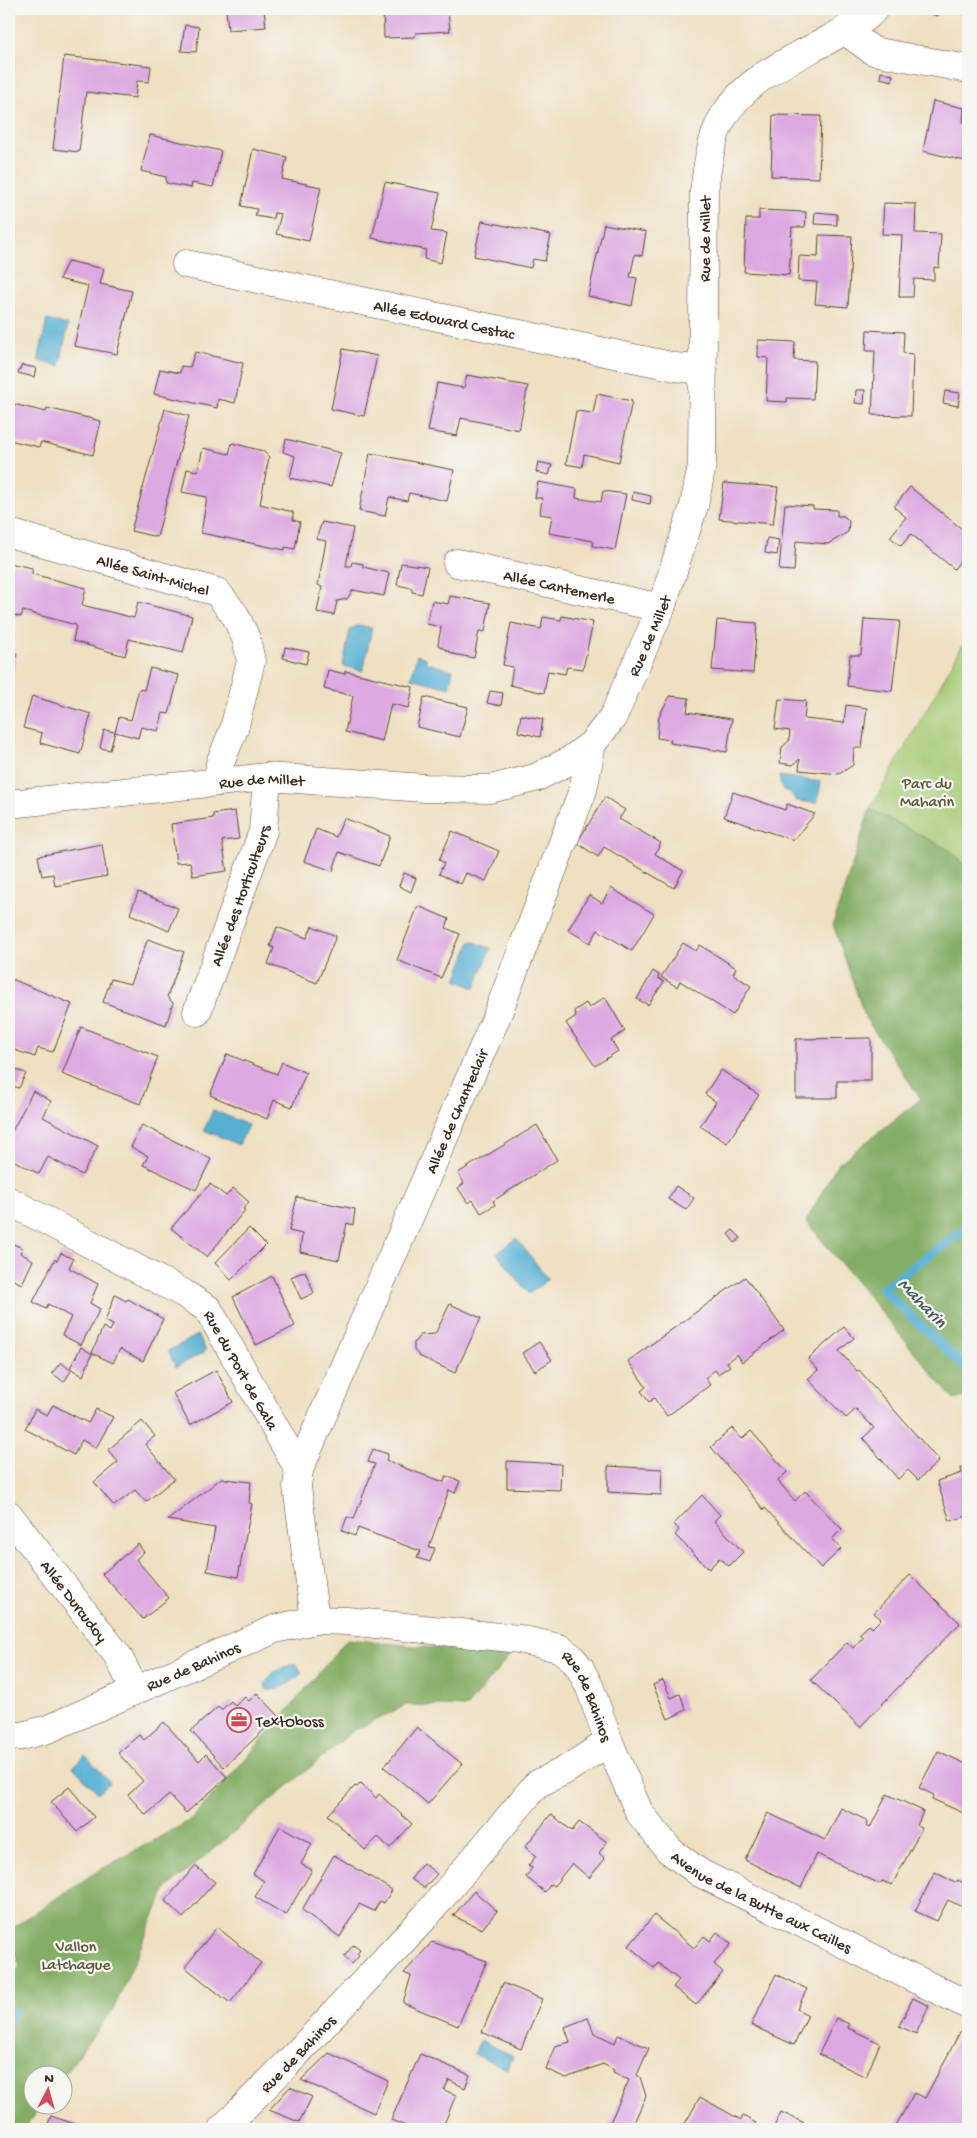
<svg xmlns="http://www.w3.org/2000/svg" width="977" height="2138" viewBox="0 0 977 2138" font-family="'Gochi Hand',sans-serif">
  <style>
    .green { fill: #a6ca73; stroke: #707a48 }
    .forest { fill: #84ae65; stroke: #606c42 }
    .water { fill: #57b0d4; stroke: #496d79 }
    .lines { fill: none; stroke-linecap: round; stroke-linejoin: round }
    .stream { stroke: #57b0d4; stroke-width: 9 }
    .building { fill: #dca9e1 }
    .minor-casing { stroke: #564536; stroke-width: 29 }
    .minor { stroke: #fff; stroke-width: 28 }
    .labels { text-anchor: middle; stroke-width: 4.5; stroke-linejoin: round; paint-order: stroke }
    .street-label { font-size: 16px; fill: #3b2a1e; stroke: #f6f6f2 }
    .park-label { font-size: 16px; fill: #5b5a38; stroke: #f6f6f2 }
    .poi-label { font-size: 16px; fill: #3b2a1e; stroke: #f6f6f2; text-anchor: start }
    .water-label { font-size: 18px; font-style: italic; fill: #45595e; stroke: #f6f6f2 }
  </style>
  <rect width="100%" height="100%" fill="#f6f6f2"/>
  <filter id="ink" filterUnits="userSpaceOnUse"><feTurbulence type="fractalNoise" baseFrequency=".02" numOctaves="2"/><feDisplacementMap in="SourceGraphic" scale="10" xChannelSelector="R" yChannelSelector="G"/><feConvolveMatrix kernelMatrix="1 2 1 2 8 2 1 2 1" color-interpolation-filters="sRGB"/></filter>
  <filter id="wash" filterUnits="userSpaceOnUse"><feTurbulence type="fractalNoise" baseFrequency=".0096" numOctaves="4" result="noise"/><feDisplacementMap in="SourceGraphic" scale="20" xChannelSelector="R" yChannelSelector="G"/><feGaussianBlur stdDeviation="1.12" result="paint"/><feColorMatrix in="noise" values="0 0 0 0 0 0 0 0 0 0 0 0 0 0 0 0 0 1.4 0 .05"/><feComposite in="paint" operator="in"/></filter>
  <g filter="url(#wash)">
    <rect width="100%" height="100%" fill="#eee0c1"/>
    <path class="green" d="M968,636V868L951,851L870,809Z"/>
    <path class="forest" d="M870,809L951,851L968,868V1397L953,1399L806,1221L837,1165L921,1099L865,1017L833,924Z
      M347,1639L509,1656L467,1707L406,1705L353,1731L166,1889L113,2010L63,2076H32V2106H40L24,2129H9V1981L20,1966L9,1936V1930L93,1874L191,1820L280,1720Z"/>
    <path class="water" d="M47,320L68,325L60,366L38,361Z
      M358,625L372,628L363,671L343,666L350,630Z
      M417,655L426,658V663L453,670L449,688L411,678Z
      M779,776L821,782L817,803L796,801L790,792L782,789Z
      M471,941L491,948L475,988L456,980Z
      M213,1110L248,1125L239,1145L204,1130Z
      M516,1238L548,1279L529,1294L497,1253Z
      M198,1335L206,1351L176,1367L168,1351Z
      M296,1663L302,1673C292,1682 281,1691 267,1690L265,1684L274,1672Z
      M85,1755L110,1782L98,1793L73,1767Z
      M480,2040L513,2056L507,2069L474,2054Z"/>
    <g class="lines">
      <path class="stream" d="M968,1227L882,1289L968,1370
        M9,2018L13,2012"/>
    </g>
    <g id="blocks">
      <path class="building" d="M226,9H264L266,27L228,30Z
        M383,9H448L450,31L416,33L415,37L384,38Z
        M924,9H940L938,16L923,12Z
        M185,25L199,27L196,52L181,51Z
        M64,56L151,66L149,82L137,81L135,98L86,92L79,152L53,149Z
        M881,72L893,75L892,81L880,78Z
        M933,101L964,108L963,122L968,123V164L965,163V161L923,151Z
        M773,115L821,116L819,178L771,176Z
        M150,135L221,151L213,187L192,183L191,188L166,183V177L141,171Z
        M253,149L287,157L282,179L321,187L309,241L276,234L281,214L274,213L273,219L255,216L257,209L241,206Z
        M385,182L440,193L431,231L447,233L441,263L424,259L426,250L372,238Z
        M884,203L916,204L915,233L941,234L939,268L934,267V280L914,279L913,297H899L902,235L882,234Z
        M759,210L806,212L805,227H792L789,275L744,272L746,219H759Z
        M815,212L837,214V225L814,224Z
        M482,221L551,235L545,261L533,259L531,268L474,256Z
        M604,224L646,232L642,256L635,254L630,277L637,278L632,306L588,296Z
        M819,235L852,236L848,307L815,304L817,282L798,281L799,256L818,257Z
        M68,261L104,269L100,284L132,291L117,354L74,346L88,286L59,279Z
        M867,330L904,332L903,353L913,354L911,416L872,415L875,351H866Z
        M758,340L795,342L794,360L815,361L813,399L787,398V402L766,401L768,358L758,357Z
        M343,349L377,356L364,416L331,409Z
        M195,352L243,363L235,403L218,399L217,408L154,394L160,369L180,373L181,366L190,367Z
        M22,365L36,368L34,377L18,373Z
        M467,375L528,386L519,430L461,418L457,436L428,431L437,383L464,388Z
        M856,390H865L864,404L855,403Z
        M945,391L960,393L958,406L943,403Z
        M597,394L632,401L619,462L584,454L582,467L566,464L576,411L593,413Z
        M9,403L46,412L47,408L101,421L93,455L41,442L39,447L9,440Z
        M165,409L189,416L157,537L131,531Z
        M286,439L341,453L331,487L290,478L295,456L283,452Z
        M232,443L263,451L269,457L260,504L293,512V520L300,522L295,549L285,547V550L201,533L207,497L182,492L187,469L198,471L203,448L229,454Z
        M370,453L454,470L447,501L409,493L407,501L389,497L385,516L359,511Z
        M538,462L552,465L549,475L536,472Z
        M538,482L577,489L576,498L601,502L603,491L626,494L615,550L593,546V541L549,533L552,516L540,514L542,498H535Z
        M724,483L778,487L773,524L719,519Z
        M910,487L968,534V551L954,569L911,534L901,546L890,537L906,517L894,507Z
        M633,492L651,496L650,504L632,500Z
        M785,504L813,506V509L837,510V516H844L849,521L848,532L828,544L796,541L794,571L779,570Z
        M322,522L353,528L346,566H351L352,562L363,564V567L389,573L384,596L353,590L347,599L337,601L334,615L317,612L322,587L318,585L326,541L316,539Z
        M767,538L779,540L777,555L765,553Z
        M9,563L32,568V574L86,588L82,605L134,618L138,602L192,616L183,653L129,639L125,656L73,641L76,625L23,611L21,617L9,614Z
        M401,563L428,567L422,594L412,592V588L397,585Z
        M450,596L490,603L485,632L479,631L474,658L453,654L438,645L441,627L427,624L432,601L448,604Z
        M562,616L593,622L583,669L567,667L565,674L548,671L544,693L510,685L513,667L503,665L511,623L541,629L543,617L561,620Z
        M864,619L900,621L892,691L847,686L850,655H861Z
        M717,620L757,623L753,673L712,670Z
        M285,647L309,652L306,664L283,658Z
        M9,651L17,653L10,688H9Z
        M150,668L179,675L169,714L163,713L158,731L141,727L138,738L115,732L119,717L131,720L139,689L144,690Z
        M328,670L345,674V671L413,687L409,708L391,704L382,741L345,732L353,696L324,689Z
        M490,691L503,693L501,706L487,703Z
        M32,696L91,714L80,754L40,743L42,733L23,728Z
        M670,696L689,698L687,712L732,719L727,752L670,743L671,740L657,738L659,716Z
        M424,697L468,707L460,737L417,727Z
        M779,699L806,701L804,719L844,723L846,705L867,708L862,748H854L853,765L839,774L799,770L800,759L793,765L780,763L782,747L789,741L790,731L775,729Z
        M521,715L543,719L540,737L518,732Z
        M104,730L115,732L110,750L100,748Z
        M733,792L785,810L787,804L815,814L793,840L724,817Z
        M605,797L625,810L619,819L661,843L655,854L683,871L674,888L604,847L598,857L577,843Z
        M235,811L239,839L222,841L227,871L193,876L190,862L176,863L171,824L213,818V814Z
        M344,818L390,836L379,866L339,852L333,871L304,861L316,829L336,837Z
        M452,831L499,851L486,881L466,873L461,884L439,874L444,863L439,860Z
        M102,844L107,876L55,886L53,874L42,876L38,856Z
        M404,873L416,878L411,892L399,886Z
        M611,888L654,914L632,951L598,930L590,943L568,930L589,895L602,903Z
        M138,892L178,908L169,931L130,914Z
        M418,906L449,919L446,928L460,934L441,978L397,960Z
        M312,926L336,936L317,983L268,964L274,948L270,946L277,927L307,938Z
        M148,939L184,952L167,997L173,1003L166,1025L103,1002L111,979L130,984Z
        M683,943L696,951L700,945L736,968L733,974L751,986L733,1015L680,981L677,987L661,977Z
        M653,971L659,975L658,978L664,982L648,1005L637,999Z
        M9,978L72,1004L53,1052L38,1048L35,1057L9,1048Z
        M605,997L625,1031L611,1040L618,1051L595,1066L566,1023L576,1016L574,1011L586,1003L589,1008Z
        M81,1027L158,1057L140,1104L62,1074Z
        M871,1038V1081H837V1098H796V1039Z
        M227,1054L277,1074L282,1062L306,1073L292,1107L274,1100L267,1119L210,1095Z
        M9,1068L26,1073L19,1088L9,1085Z
        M721,1070L759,1095L727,1143L700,1126L716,1102L705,1094Z
        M33,1091L51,1101L43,1117L98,1146L82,1175L48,1157L39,1174L9,1158V1137Z
        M142,1125L211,1159L196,1190L143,1165L148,1156L131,1147Z
        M537,1125L557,1160L493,1201L495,1205L481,1213L473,1200L468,1203L458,1188L464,1183L458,1173Z
        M210,1184L226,1196L233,1188L249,1202L243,1209L245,1210L207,1257L171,1228Z
        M676,1186L694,1198L686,1210L668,1199Z
        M297,1197L355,1209L353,1225L347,1223L339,1260L300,1252L302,1234L289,1231Z
        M249,1228L266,1245L231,1280L215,1263Z
        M733,1230L741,1238L735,1243L728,1234Z
        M9,1242L22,1248L20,1253L33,1260L22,1284L9,1278Z
        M61,1253L73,1259L69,1268L98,1284L90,1303L100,1309L81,1345L62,1335L71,1317L48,1304L46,1309L33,1302L55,1259L57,1261Z
        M305,1271L314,1293L301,1299L291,1277Z
        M272,1276L295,1326L256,1345L233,1297Z
        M745,1277L784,1330L742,1362L737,1354L727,1362L730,1366L718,1374L715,1370L705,1378L710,1385L667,1416L654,1398L649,1402L641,1391L646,1387L628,1361Z
        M115,1295L126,1301L128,1299L163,1319L143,1361L120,1349L113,1363L92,1353L103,1327L110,1331L113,1325L105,1321Z
        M450,1304L481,1318L455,1373L419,1356L414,1350V1343L420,1335L435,1334Z
        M844,1327L854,1338L839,1351L857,1371L859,1370L939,1461L918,1480L908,1470L898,1479L863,1438L874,1428L856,1409L846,1418L808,1379L818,1370L808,1359Z
        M539,1342L552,1360L535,1371L522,1353Z
        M81,1347L92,1354L83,1376L70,1368Z
        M61,1362L71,1371L64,1382L52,1373Z
        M216,1370L233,1402L190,1425L173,1393Z
        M53,1405L88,1423L96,1409L113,1417L96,1448L82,1440L74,1455L25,1429L35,1409L47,1415Z
        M142,1421L155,1436L145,1444L174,1479L146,1502L135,1490L114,1506L94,1482L118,1462L108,1450Z
        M732,1428L742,1439L751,1431L787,1472L778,1481L795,1501L805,1491L842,1529L832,1539L841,1549L821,1568L765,1508L764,1510L711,1447Z
        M373,1449L388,1454L386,1460L407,1469L444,1482L446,1476L460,1481L455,1493L449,1490L429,1547L435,1548L430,1562L417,1558L420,1551L358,1528L355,1536L342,1531L347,1517L354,1519L375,1464L368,1462Z
        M507,1461L561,1464L560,1490L507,1488Z
        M968,1465V1516L950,1521L937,1481L962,1473L961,1468Z
        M608,1466L662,1469L661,1495L608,1492Z
        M223,1477L225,1479L251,1482L249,1503L252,1504L238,1577L207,1571L215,1528L168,1520Z
        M702,1495L720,1515L714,1521L743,1552L729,1566L719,1558L709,1569L675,1535L679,1530L674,1524Z
        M138,1544L144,1552L136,1559L169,1598L143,1619L102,1574Z
        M910,1575L960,1623L860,1727L811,1680L847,1642L853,1648L863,1637L859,1634L869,1625L872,1628L881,1619L874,1613Z
        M663,1680L671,1698L680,1694L686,1710L668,1719L653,1685Z
        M257,1693L279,1716L224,1767L191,1731L218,1707L221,1710L231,1701L235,1706L245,1697L249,1701Z
        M164,1722L199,1761L206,1754L227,1777L186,1813L169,1795L146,1815L128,1795L143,1781L118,1753L139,1735L144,1740Z
        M417,1727L462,1764L428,1804L384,1767Z
        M938,1751L968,1765V1815L932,1799L934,1795L919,1788Z
        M361,1783L376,1798L379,1794L412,1824L390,1848L378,1837L365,1850L328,1815L355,1786L357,1787Z
        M69,1787L94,1817L77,1832L51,1802Z
        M887,1794L923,1811L917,1826L922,1828L892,1885L882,1881L880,1884L817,1854L801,1888L745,1860L768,1813L825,1840L841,1808L868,1821L867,1826L870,1828Z
        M551,1814L572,1831L579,1822L607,1842L599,1853L605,1859L589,1878L572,1863L554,1886L551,1884L545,1892L526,1877L532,1868L528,1866L536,1856L525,1847Z
        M280,1826L312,1844L301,1864L312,1870L286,1915L255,1897L264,1881L253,1874Z
        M334,1855L392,1890L384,1903L380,1901L374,1911L359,1904L340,1937L302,1910Z
        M423,1863L437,1874L424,1888L411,1879Z
        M195,1866L215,1882L183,1918L165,1901Z
        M935,1872L955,1883L958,1880L968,1886V1910L948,1900L937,1921L915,1911Z
        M474,1891L497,1911L482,1929L453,1916Z
        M654,1915L694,1948L704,1936L710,1941L717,1932L731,1944L714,1964L723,1972L696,2005L673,1987L679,1980L658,1963L654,1968L629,1946Z
        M217,1927L261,1963L230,2003L185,1967Z
        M432,1942L487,1961L458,2026L403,2003L411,1976L404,1973Z
        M353,1945L360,1950L357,1954L359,1956L352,1964L344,1957Z
        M776,1974L807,1989L797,2009L808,2015L794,2045L751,2025Z
        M503,1983L542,1999L521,2049L482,2032Z
        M913,1998L929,2006L916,2034L899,2026Z
        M588,2018L594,2033L615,2043L618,2035L649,2048L637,2075L640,2077L646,2096L631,2129H613L608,2127L629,2080L613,2073L614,2070L603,2064L566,2078L546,2069L555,2046L570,2042L565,2027Z
        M836,2018L849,2024L848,2028L880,2043L866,2077L819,2054Z
        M960,2032L968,2036V2129H894L914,2093L925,2098Z
        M329,2053L388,2081L374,2113L301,2080Z
        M420,2054L470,2075L465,2088L449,2080L444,2090L456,2095L442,2129H413L391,2120Z
        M290,2087L312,2097L299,2122L269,2110Z
        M700,2097L741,2120L743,2116L756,2123L753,2129H682Z
        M781,2112L817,2129H773Z
        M51,2116L90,2129H46Z"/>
    </g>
  </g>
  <g filter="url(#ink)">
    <use href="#blocks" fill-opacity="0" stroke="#564536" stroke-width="1"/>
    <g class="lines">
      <defs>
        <g id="minor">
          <path d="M844,30L873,51L968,69"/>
          <path id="s1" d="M186,264L676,367L703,370"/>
          <path id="s2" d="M9,533L217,592L235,615L246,638L251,661L234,729L220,763L218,782"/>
          <path id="s3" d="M457,563L661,608"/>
          <path id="s4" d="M9,804L267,777L425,788L490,789L535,778L569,761L592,744L613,717L661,608L694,506L702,465L704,192C707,169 710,142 721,121C743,80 787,62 826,41C841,32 863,23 874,9"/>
          <path id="s5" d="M197,1012L263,831L267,777"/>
          <path id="s6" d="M9,1201L183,1293L208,1309L299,1470L297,1487L315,1620"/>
          <path id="s7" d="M299,1470L496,1018L583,790L592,744"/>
          <path id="s8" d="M9,1515L118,1656L135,1690"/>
          <path id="s9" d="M9,1736H22L48,1729L275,1629L315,1620L347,1621L519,1639L559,1648L571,1657L580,1668L590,1688L609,1742L564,1771L537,1784L425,1917L286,2065L222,2129"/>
          <path id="s10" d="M609,1742L639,1812L669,1850L700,1873L968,2005"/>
        </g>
      </defs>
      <use href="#minor" class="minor-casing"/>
      <use href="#minor" class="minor"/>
    </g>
  </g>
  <defs>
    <symbol id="office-ring" viewBox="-11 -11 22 22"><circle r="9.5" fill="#f6f6f2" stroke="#d1495b" stroke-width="1.5"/><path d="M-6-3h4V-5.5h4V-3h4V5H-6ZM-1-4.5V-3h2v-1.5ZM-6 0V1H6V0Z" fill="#d1495b"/></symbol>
  </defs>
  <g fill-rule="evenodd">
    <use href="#office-ring" x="225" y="1706" width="28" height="28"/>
  </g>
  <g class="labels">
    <g class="street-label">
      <text dy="6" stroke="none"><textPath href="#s4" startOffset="1124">Rue de Millet</textPath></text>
      <text dy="6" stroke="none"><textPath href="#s1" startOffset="264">Allée Edouard Cestac</textPath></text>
      <text dy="6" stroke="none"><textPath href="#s2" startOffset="150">Allée Saint-Michel</textPath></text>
      <text dy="6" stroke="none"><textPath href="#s3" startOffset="105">Allée Cantemerle</textPath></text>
      <text dy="6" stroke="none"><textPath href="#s4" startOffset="719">Rue de Millet</textPath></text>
      <text dy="6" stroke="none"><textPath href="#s4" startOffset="254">Rue de Millet</textPath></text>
      <text dy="6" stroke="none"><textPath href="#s5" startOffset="124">Allée des Horticulteurs</textPath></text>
      <text dy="6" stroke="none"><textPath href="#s7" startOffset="392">Allée de Chanteclair</textPath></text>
      <text dy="6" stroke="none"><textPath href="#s6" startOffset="296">Rue du Port de Gala</textPath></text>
      <text dy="6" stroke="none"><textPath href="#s8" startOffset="108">Allée Durcudoy</textPath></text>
      <text dy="6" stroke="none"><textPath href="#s9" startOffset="198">Rue de Bahinos</textPath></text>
      <text dy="6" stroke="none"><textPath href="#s9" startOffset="632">Rue de Bahinos</textPath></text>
      <text dy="6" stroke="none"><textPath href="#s10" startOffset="231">Avenue de la Butte aux Cailles</textPath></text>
      <text transform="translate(297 2053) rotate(-46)" y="6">Rue de Bahinos</text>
    </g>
    <g class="park-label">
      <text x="927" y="788">Parc du<tspan x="927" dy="18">Maharin</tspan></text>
      <text x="76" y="1951">Vallon<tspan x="76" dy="18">Latchague</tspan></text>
    </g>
    <g class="poi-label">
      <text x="256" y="1726">TextOboss</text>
    </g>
    <g class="water-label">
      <text transform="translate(923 1302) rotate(46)" y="6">Maharin</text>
    </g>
  </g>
  <rect width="977" height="2138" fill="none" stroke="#f6f6f2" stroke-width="30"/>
  <g transform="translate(48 2090) rotate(6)"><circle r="24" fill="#f6f6f2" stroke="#aba49d"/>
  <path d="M0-4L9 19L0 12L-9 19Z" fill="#d1495b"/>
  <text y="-8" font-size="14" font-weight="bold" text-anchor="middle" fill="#3b2a1e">N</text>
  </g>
</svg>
